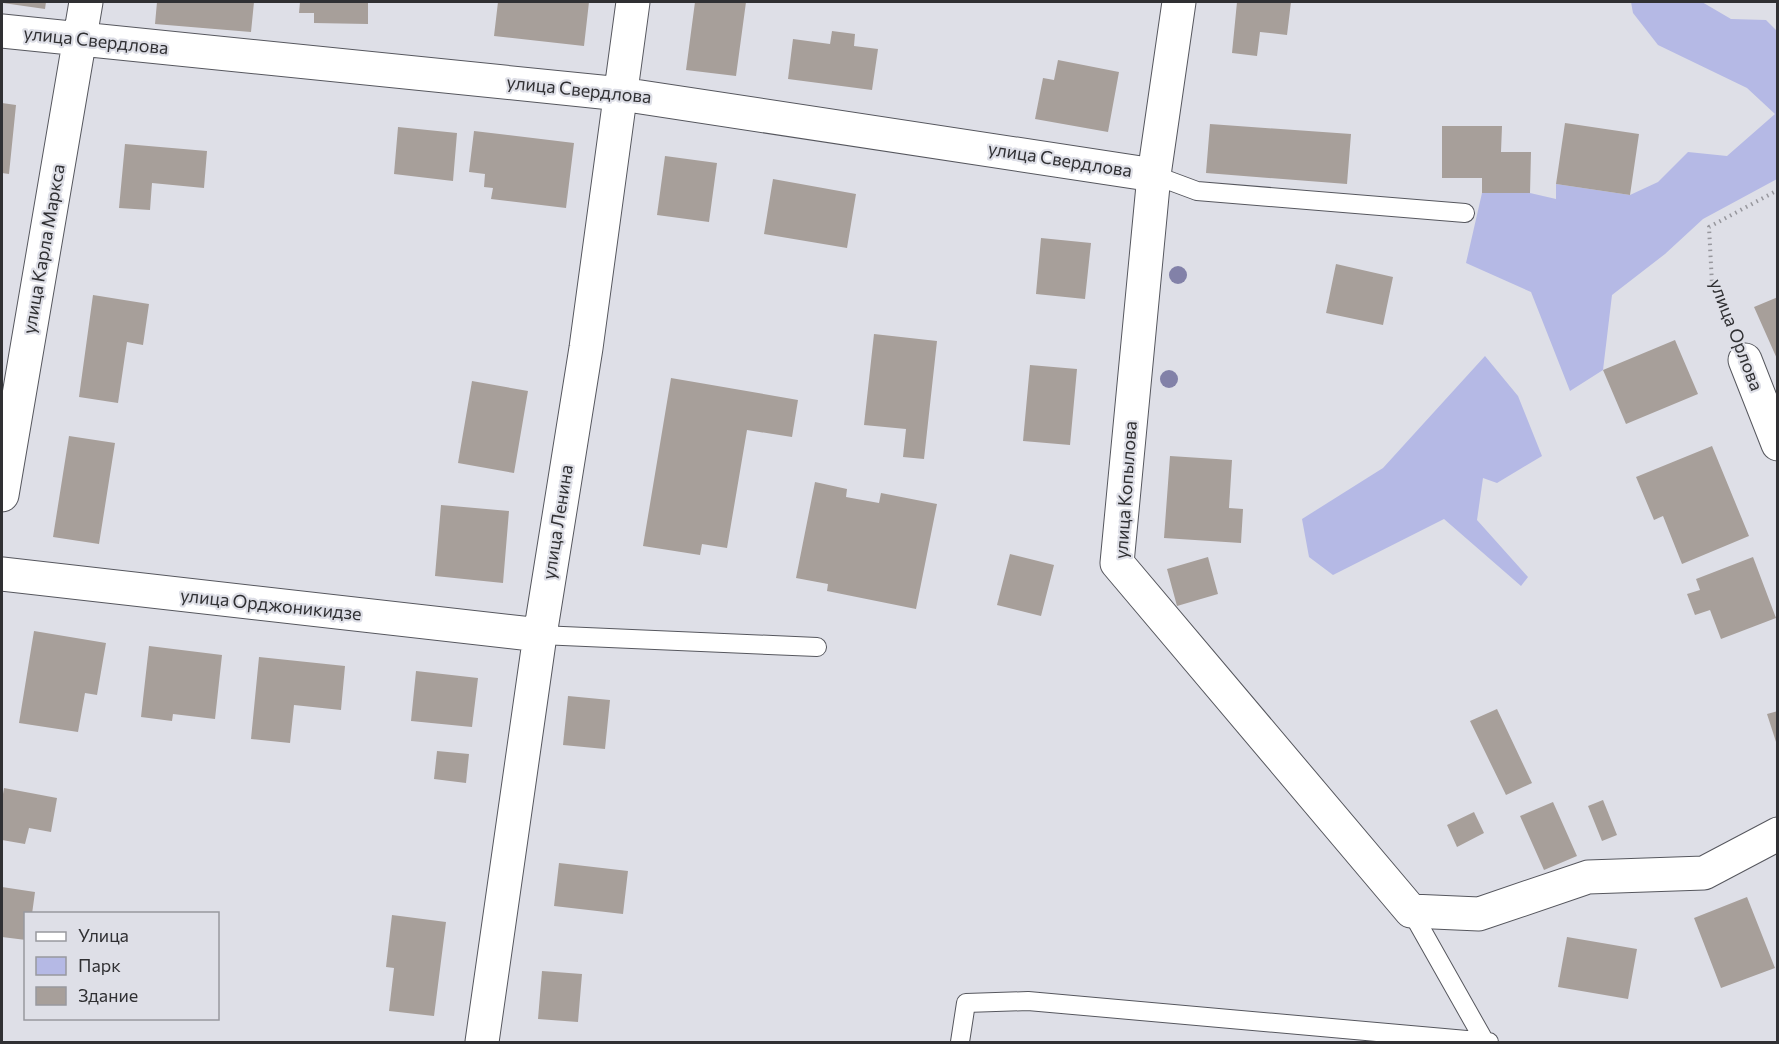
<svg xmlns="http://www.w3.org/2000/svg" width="1779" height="1044" viewBox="0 0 1779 1044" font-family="Commissioner,sans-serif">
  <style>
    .green { fill: #b5b9e5 }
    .building { fill: #a79f9a }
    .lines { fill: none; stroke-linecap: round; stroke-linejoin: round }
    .lane-casing { stroke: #56575e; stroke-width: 20 }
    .street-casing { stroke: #56575e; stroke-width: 35 }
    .path { stroke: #97979d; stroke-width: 4; stroke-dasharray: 1.5 4.5; stroke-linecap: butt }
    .lane { stroke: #fff; stroke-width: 18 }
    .street { stroke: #fff; stroke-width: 33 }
    .tree { fill: #8281a8 }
    .labels { text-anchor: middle; stroke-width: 4.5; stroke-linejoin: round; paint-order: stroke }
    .street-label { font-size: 18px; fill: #303033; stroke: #dedfe7 }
  </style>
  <rect width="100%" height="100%" fill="#dedfe7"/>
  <path class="green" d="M1631,2H1702L1731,19L1766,20L1777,31V179L1703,219L1665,254L1612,295L1603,370L1570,391L1531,292L1466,263L1482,193H1530L1556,199V184L1630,195L1658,182L1688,152L1727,156L1775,114L1747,88L1658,45L1633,13Z
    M1485,356L1518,396L1542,456L1497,483L1483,478L1477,520L1528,577L1521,586L1444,519L1333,575L1309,557L1302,519L1383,468Z"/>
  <path class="building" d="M3,2H46L45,9L3,3Z
    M157,2H254L251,32L155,24Z
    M300,2H368V24L314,23V13H299Z
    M498,2H589L584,46L494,36Z
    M695,2H746L736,76L686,70Z
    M1237,2H1291L1287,35L1260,32L1257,56L1232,53Z
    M832,31L855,34L854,46L878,49L872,90L788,79L793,39L830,44Z
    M1058,60L1119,72L1108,132L1035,119L1043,78L1054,80Z
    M2,103L16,105L9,174L2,173Z
    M1565,123L1639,134L1630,195L1556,184Z
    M1210,124L1351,134L1347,184L1206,173Z
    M1442,126H1502L1501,152H1531L1530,193H1482V178H1442Z
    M398,127L457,133L453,181L394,174Z
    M474,131L574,143L566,208L491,199L493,188L484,187L485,174L469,172Z
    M125,144L207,151L204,188L152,183L150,210L119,208Z
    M665,156L717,163L709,222L657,215Z
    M773,179L856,194L847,248L764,234Z
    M1041,238L1091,243L1085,299L1036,294Z
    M1336,264L1393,277L1383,325L1326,313Z
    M93,295L149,304L143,345L127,342L118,403L79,397Z
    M1778,297V361L1754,307Z
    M874,334L937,341L924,459L903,457L906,429L864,425Z
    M1675,340L1698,394L1626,424L1603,370Z
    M1030,365L1077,369L1070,445L1023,441Z
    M671,378L798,400L792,437L747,430L727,548L702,544L700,555L643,546Z
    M472,381L528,391L514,473L458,463Z
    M69,436L115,443L99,544L53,537Z
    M1712,446L1749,536L1682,564L1663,516L1654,520L1636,477Z
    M1170,456L1232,460L1229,508L1243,509L1241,543L1164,538Z
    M815,482L847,489L846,497L879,503L881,493L937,504L916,609L827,591L828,584L796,578Z
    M441,505L509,511L503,583L435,576Z
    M1010,554L1054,565L1041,616L997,605Z
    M1208,557L1218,594L1177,606L1167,569Z
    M1753,557L1776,618L1721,639L1710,610L1695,615L1687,594L1700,590L1696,579Z
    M34,631L106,643L97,695L85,693L78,732L19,723Z
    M149,646L222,655L215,719L173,714L172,721L141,717Z
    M259,657L345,666L341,710L294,705L290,743L251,739Z
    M416,671L478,678L472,727L411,721Z
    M568,696L610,700L605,749L563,745Z
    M1497,709L1532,783L1506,795L1470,721Z
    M1778,711V745H1777L1767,714Z
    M437,751L469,754L466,783L434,779Z
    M4,788L57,798L51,832L29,828L25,844L2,840V800Z
    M1603,800L1617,835L1602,841L1588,806Z
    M1553,802L1577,856L1544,870L1520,816Z
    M1474,812L1484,833L1457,847L1447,825Z
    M559,863L628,871L623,914L554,906Z
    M2,887L35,892L32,914H26V940L2,937Z
    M1747,897L1775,968L1721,988L1694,918Z
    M392,915L446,922L434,1016L389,1011L394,968L386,967Z
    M1567,937L1637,949L1628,999L1558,987Z
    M542,971L582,974L578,1022L538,1019Z"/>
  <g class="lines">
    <defs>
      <path id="lane" d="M1154,175L1197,191L1465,213
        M540,635L817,647
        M1411,911L1485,1042
        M960,1042L966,1003L1028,1001L1489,1042"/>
      <path id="street" d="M1179,2L1154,175L1117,563L1411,911L1479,914L1588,877L1704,873L1778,834
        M2,31L621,94L1154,175
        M1745,360L1778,444
        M2,495L86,2
        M2,574L540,635
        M482,1042L540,635L586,348L633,2"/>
    </defs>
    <use href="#lane" class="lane-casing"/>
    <use href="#street" class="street-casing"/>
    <path class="path" d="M1732,331L1712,284L1709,227L1778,190"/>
    <use href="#lane" class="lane"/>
    <use href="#street" class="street"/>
  </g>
  <g class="tree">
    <circle cx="1178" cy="275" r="9"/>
    <circle cx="1169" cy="379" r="9"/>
  </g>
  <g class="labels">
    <g class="street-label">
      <text transform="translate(96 41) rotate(6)" y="6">улица Свердлова</text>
      <text transform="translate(579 90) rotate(6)" y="6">улица Свердлова</text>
      <text transform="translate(1060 160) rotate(9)" y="6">улица Свердлова</text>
      <text transform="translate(44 249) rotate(-80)" y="6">улица Карла Маркса</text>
      <text transform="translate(1736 335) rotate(69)" y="6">улица Орлова</text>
      <text transform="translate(1126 490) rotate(-86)" y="6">улица Копылова</text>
      <text transform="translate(558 522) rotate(-81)" y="6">улица Ленина</text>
      <text transform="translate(271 605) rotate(6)" y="6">улица Орджоникидзе</text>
    </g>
  </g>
  <rect width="1779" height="1044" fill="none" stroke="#303033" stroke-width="6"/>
  <rect x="24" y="912" width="195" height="108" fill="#dedfe7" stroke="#98999f" stroke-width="1.5"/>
  <rect x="36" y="932" width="30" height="9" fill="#ffffff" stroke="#98999f" stroke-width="1.5"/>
  <text x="78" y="942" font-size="18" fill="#303033">Улица</text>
  <rect x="36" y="957" width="30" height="18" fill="#b5b9e5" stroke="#98999f" stroke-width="1.5"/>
  <text x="78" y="972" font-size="18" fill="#303033">Парк</text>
  <rect x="36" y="987" width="30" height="18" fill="#a79f9a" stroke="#98999f" stroke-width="1.5"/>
  <text x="78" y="1002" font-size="18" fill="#303033">Здание</text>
</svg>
